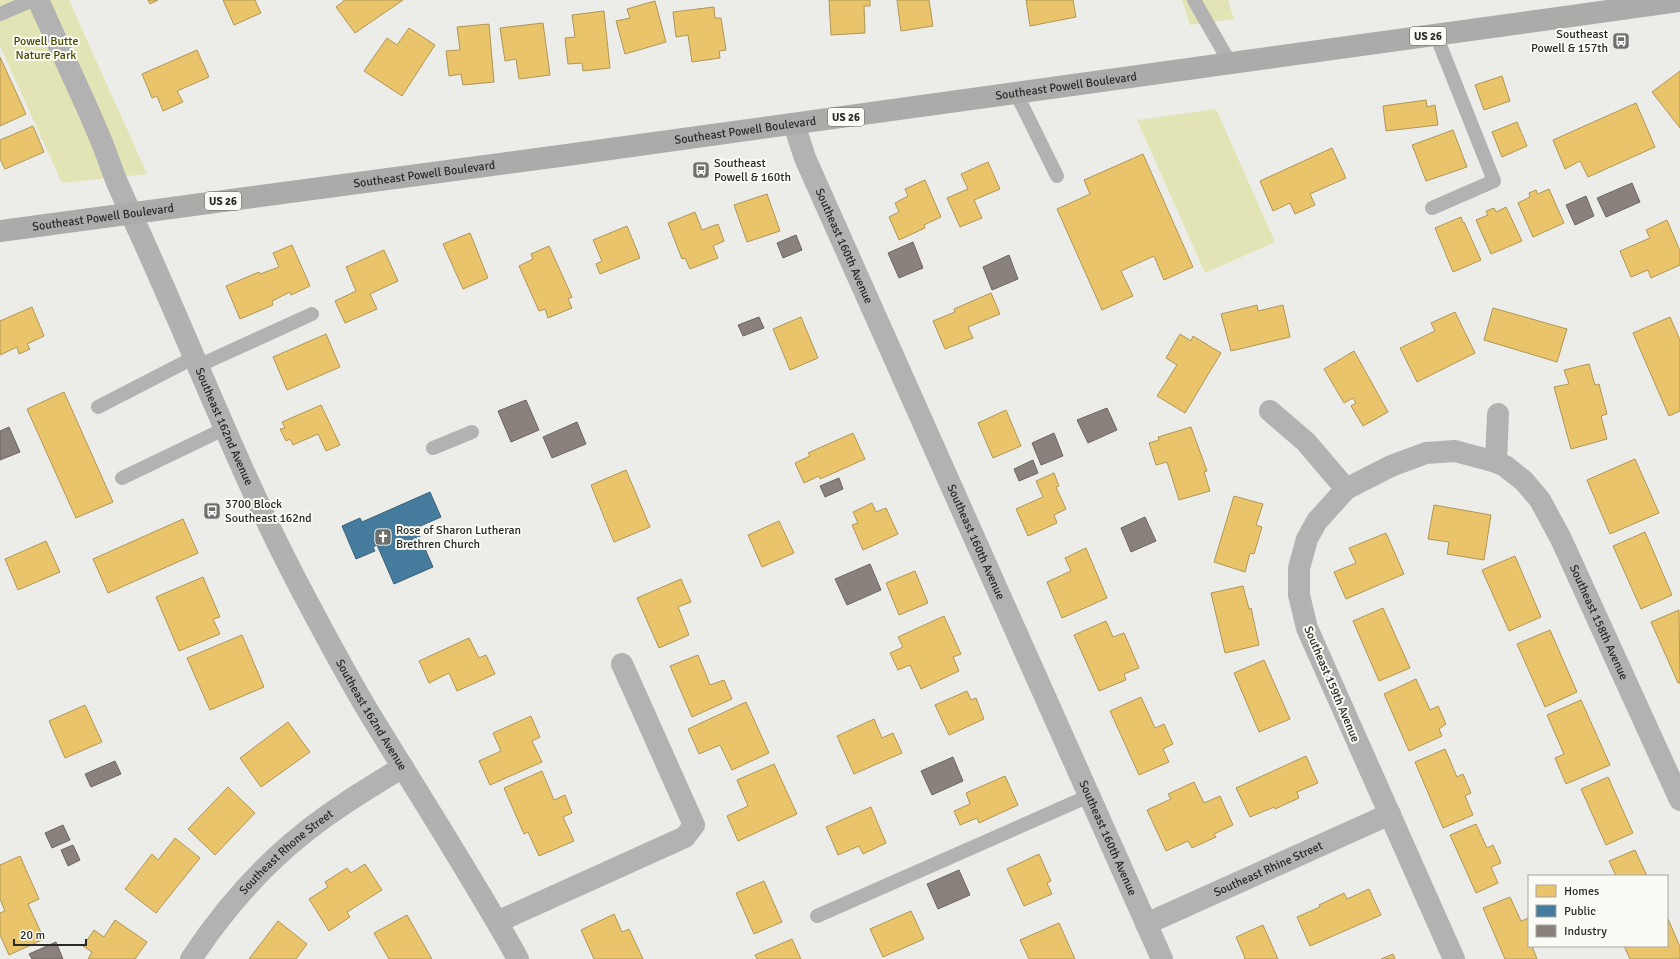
<svg xmlns="http://www.w3.org/2000/svg" width="1680" height="959" viewBox="0 0 1680 959" font-family="Signika,sans-serif">
  <style>
    .green { fill: #e2e4b5 }
    .homes { fill: #e9c46a; stroke: #b09656 }
    .public { fill: #457b9d; stroke: #3d637a }
    .industry { fill: #8a817c; stroke: #6d6763 }
    .lines { fill: none; stroke-linecap: round; stroke-linejoin: round }
    .service { stroke: #b2b2b2; stroke-width: 14 }
    .minor { stroke: #b2b2b2; stroke-width: 22 }
    .tertiary { stroke: #b2b2b2; stroke-width: 22 }
    .secondary { stroke: #b0b1b1; stroke-width: 22 }
    .primary { stroke: #ababaa; stroke-width: 22 }
    .labels { text-anchor: middle; stroke-width: 4; stroke-linejoin: round; paint-order: stroke }
    .shield { fill: #fafbf4; stroke: #686965; stroke-width: 1 }
    .shield-label { font-size: 11px; font-weight: bold; fill: #2a2a28 }
    .poi-label { font-size: 12px; fill: #2a2a28; stroke: #fafbf4; text-anchor: start }
    .park-label { font-size: 12px; fill: #494a02; stroke: #fafbf4 }
    .street-label { font-size: 12px; fill: #2a2a28; stroke: #fafbf4 }
  </style>
  <rect width="100%" height="100%" fill="#ecece8"/>
  <path class="green" d="M0,0H69L147,174L62,183L0,46Z
    M1182,0H1228L1234,19L1190,25Z
    M1216,109L1275,242L1205,273L1137,120Z"/>
  <path class="homes" d="M148,0H158L150,4Z
    M223,0H255L261,13L234,25Z
    M344,0H403L355,33L336,7L344,1Z
    M829,0H870V6H864L865,33L831,35Z
    M897,0H929L933,26L901,31Z
    M1026,0H1073L1076,17L1030,26Z
    M655,1L666,42L625,54L616,21L630,18L627,9Z
    M714,7L715,18H721L726,50L719,51L720,58L692,62L688,35L676,37L673,12Z
    M604,11L610,68L583,71L582,63L568,64L565,38L575,37L572,15Z
    M543,23L550,75L519,79L516,59L505,61L500,28Z
    M489,24L494,82L463,85L461,74L449,76L446,51L460,50L457,27Z
    M409,28L435,45L402,96L364,71L387,38L397,45Z
    M197,50L209,77L177,91L183,102L163,111L157,96L152,98L142,74Z
    M0,57L26,114L0,126Z
    M1680,71V128L1652,92Z
    M1502,76L1510,101L1484,110L1475,85Z
    M1426,100L1427,107L1435,105L1438,125L1386,131L1383,106Z
    M1636,103L1655,147L1588,177L1580,161L1565,169L1553,140Z
    M1517,122L1527,146L1502,157L1492,132Z
    M33,126L44,152L5,169L0,159V140Z
    M1453,130L1467,167L1426,181L1412,145Z
    M1332,148L1346,178L1310,194L1315,205L1295,214L1290,203L1273,211L1260,181Z
    M1143,154L1193,267L1164,280L1154,256L1121,271L1133,296L1102,310L1057,209L1090,194L1084,180Z
    M988,162L1000,189L974,200L982,218L960,227L947,198L968,189L961,174Z
    M925,180L941,217L924,225L925,228L899,240L889,217L899,212L895,203L908,196L905,189Z
    M1549,189L1564,223L1533,237L1518,203L1530,197L1529,193L1536,190L1538,194Z
    M767,194L780,231L747,242L734,205Z
    M1506,207L1522,241L1491,254L1476,220L1488,215L1486,211L1494,208L1496,212Z
    M695,212L702,230L718,224L724,241L713,246L718,258L690,269L685,258L682,259L668,223Z
    M1461,217L1463,223L1464,222L1481,260L1453,272L1435,228Z
    M1667,220L1680,251V265L1651,278L1648,270L1631,277L1620,251L1650,238L1646,230Z
    M627,226L640,258L600,274L596,264L602,261L593,240Z
    M470,233L488,278L463,289L443,244Z
    M292,245L310,286L291,295L290,292L272,301L273,305L240,319L226,286L259,272L260,274L279,267L273,253Z
    M549,246L572,297L568,299L572,308L548,318L545,309L539,311L519,266L533,259L531,254Z
    M384,250L398,281L370,294L377,309L345,323L335,301L356,291L346,267Z
    M991,293L1000,314L968,327L973,338L945,349L933,321L955,312L954,309Z
    M1257,305L1258,311L1283,305L1290,337L1231,351L1221,314Z
    M32,307L44,336L27,344L30,349L19,354L17,347L0,355V321Z
    M1493,308L1567,329L1557,362L1484,340Z
    M1455,312L1475,353L1417,382L1400,348L1435,331L1431,323Z
    M801,317L818,358L790,370L773,329Z
    M1670,317L1680,340V411L1669,416L1633,333Z
    M326,334L340,367L287,390L273,357Z
    M1180,334L1191,341L1193,336L1221,353L1185,413L1157,396L1177,365L1166,358Z
    M1354,351L1388,412L1363,426L1351,406L1356,403L1353,398L1344,403L1324,369Z
    M1589,364L1595,385L1599,384L1607,414L1601,416L1607,439L1571,449L1554,387L1569,384L1564,370Z
    M64,392L113,502L76,518L27,409Z
    M321,405L340,445L326,451L318,434L293,445L290,439L286,441L280,429L285,428L282,422Z
    M1006,410L1021,446L993,458L978,423Z
    M1191,427L1207,471L1204,472L1210,491L1179,500L1167,462L1156,465L1149,443L1159,440L1158,437Z
    M853,433L865,459L820,479L819,476L804,483L795,463L810,456L808,453Z
    M1635,459L1659,513L1610,534L1587,480Z
    M626,470L650,527L614,542L591,485Z
    M1054,473L1059,486L1056,487L1066,509L1054,515L1057,523L1028,536L1016,509L1043,497L1036,481Z
    M1234,496L1263,504L1256,525L1262,527L1254,554L1250,553L1245,572L1214,562Z
    M872,503L876,512L886,508L898,534L863,550L852,525L858,523L853,512Z
    M1434,505L1491,515L1484,560L1447,554L1449,542L1428,539Z
    M183,519L198,553L108,593L93,559Z
    M779,521L794,553L762,567L748,535Z
    M1645,532L1672,595L1641,609L1613,546Z
    M1386,533L1404,574L1346,599L1334,572L1356,563L1349,548Z
    M46,541L60,572L18,590L5,559Z
    M1086,548L1107,598L1062,618L1047,582L1071,571L1065,558Z
    M1515,556L1541,617L1509,631L1482,570Z
    M915,571L928,603L899,615L886,583Z
    M203,577L220,617L213,619L220,634L179,651L156,597Z
    M681,579L691,602L678,607L689,635L659,648L637,598Z
    M1243,586L1249,609L1251,608L1259,645L1225,653L1211,593Z
    M1383,608L1410,668L1379,681L1353,621Z
    M1679,610L1680,683H1678L1651,622Z
    M944,616L961,654L953,657L959,671L921,689L910,665L898,670L890,653L903,647L898,637Z
    M1106,621L1113,637L1124,633L1139,668L1124,674L1126,680L1099,691L1074,635Z
    M1550,630L1577,692L1545,707L1517,644Z
    M242,635L264,687L210,710L187,658Z
    M469,638L479,658L486,655L495,674L457,691L449,673L429,683L419,661Z
    M698,655L710,685L724,680L732,699L692,717L670,666Z
    M1264,660L1290,719L1259,732L1234,673Z
    M1416,679L1430,710L1438,706L1446,724L1439,729L1442,736L1409,751L1384,694Z
    M967,691L971,700L976,698L984,719L949,735L935,705Z
    M1141,697L1155,728L1164,724L1173,744L1163,749L1169,762L1139,775L1110,711Z
    M1581,700L1610,765L1566,784L1555,758L1564,754L1547,715Z
    M746,702L769,753L732,770L720,745L699,754L688,729Z
    M85,705L102,742L65,758L49,721Z
    M531,716L540,737L532,741L542,762L490,785L479,761L501,751L493,733Z
    M874,719L882,738L893,733L902,753L854,774L837,736Z
    M288,722L310,752L261,787L240,758Z
    M1445,749L1457,777L1463,774L1471,793L1465,796L1473,815L1443,828L1415,762Z
    M1306,756L1318,783L1297,792L1299,798L1275,809L1274,807L1250,817L1236,788Z
    M774,764L797,814L738,841L727,816L748,806L737,780Z
    M542,771L554,800L565,795L572,813L563,817L574,841L539,856L528,832L524,834L504,788Z
    M1005,776L1018,805L979,823L977,818L960,825L954,811L970,804L966,793Z
    M1608,777L1633,833L1606,845L1581,789Z
    M1194,782L1204,803L1220,796L1233,825L1214,834L1216,837L1192,848L1188,841L1166,851L1147,810L1171,799L1168,794Z
    M228,787L255,813L215,855L188,829Z
    M871,807L886,843L863,854L859,846L838,855L826,827Z
    M1476,824L1487,848L1493,845L1501,863L1491,867L1498,883L1476,893L1450,835Z
    M175,838L200,858L156,913L125,889L152,854L158,860Z
    M1635,850L1647,876H1616L1609,861Z
    M1039,854L1051,881L1047,883L1052,894L1024,906L1007,869Z
    M20,856L39,899L28,904L44,939L9,955L0,935V913L5,911L0,899V865Z
    M365,864L382,890L347,912L350,917L329,931L309,899L328,887L325,882L347,868L351,873Z
    M764,881L782,922L754,934L736,893Z
    M1369,889L1381,915L1310,946L1297,917L1320,907L1319,905L1344,893L1347,899Z
    M1510,897L1521,921L1529,918V946H1532L1537,959H1505L1483,908Z
    M911,911L924,939L883,957L870,929Z
    M614,914L622,932L629,929L643,959H594L581,930Z
    M407,915L432,959H389L374,933Z
    M1668,919L1680,947V959H1630L1624,946H1667Z
    M115,920L147,942L135,959H88L92,952L83,946L94,930L104,937Z
    M278,921L307,944L296,959H249Z
    M1059,923L1075,959H1029L1020,940Z
    M1263,925L1278,959H1244L1245,958L1236,937Z
    M792,939L801,959H757L755,955Z
    M1393,954L1395,959H1381Z"/>
  <path class="public" d="M430,492L441,517L416,528L433,567L394,584L377,545L373,547L375,551L356,559L342,526L360,518L362,522Z"/>
  <path class="industry" d="M1632,183L1640,202L1606,217L1597,198Z
    M1586,196L1594,216L1575,225L1566,205Z
    M796,235L802,250L783,258L777,243Z
    M913,242L923,268L899,278L888,253Z
    M1009,255L1018,279L992,290L983,267Z
    M759,317L764,328L743,336L738,325Z
    M526,400L539,430L511,442L498,411Z
    M1107,408L1117,430L1088,443L1077,420Z
    M577,422L586,444L552,458L543,437Z
    M9,427L20,452L0,460V431Z
    M1054,433L1063,456L1041,465L1032,443Z
    M1033,460L1038,473L1019,481L1014,469Z
    M839,478L843,489L825,497L820,486Z
    M1145,517L1156,541L1131,552L1121,528Z
    M870,564L881,590L847,605L835,579Z
    M953,757L963,781L932,795L921,771Z
    M115,761L121,774L91,787L85,774Z
    M63,825L70,840L52,848L45,833Z
    M73,845L80,860L68,866L61,850Z
    M959,870L970,895L938,909L927,884Z
    M56,942L63,959H32L29,954Z"/>
  <g class="lines">
    <path class="service" d="M1194,0L1230,63
      M0,14L33,0
      M1016,93L1057,176
      M1432,208L1494,181L1436,35
      M198,366L312,314
      M98,407L195,357
      M433,448L472,432
      M122,478L226,428
      M817,916L1089,796"/>
    <g class="minor">
      <path id="s1" d="M794,124L805,158L1162,959"/>
      <path d="M1270,411L1306,442L1346,489"/>
      <path d="M1496,462L1498,414"/>
      <path d="M497,922L685,837L694,825L622,664"/>
      <path id="s2" d="M1146,924L1390,814"/>
      <path id="s3" d="M191,959C222,912 260,868 304,833C335,808 369,788 403,767"/>
      <path id="s4" d="M1454,959L1307,628L1299,595V568L1307,539L1317,521L1346,489L1391,466L1426,453L1455,451L1496,462L1505,466L1524,481L1540,500L1561,539L1680,800"/>
    </g>
    <path class="tertiary" d="M38,0L89,112L103,145L116,180L131,214"/>
    <path class="secondary" id="s5" d="M131,214C187,334 233,458 294,576C317,620 340,663 365,706C416,790 470,873 518,959"/>
    <path class="primary" id="s6" d="M0,231L567,155L1680,1"/>
  </g>
  <defs>
    <symbol id="bus-square" viewBox="-11 -11 22 22"><rect x="-9" y="-9" width="18" height="18" rx="4" fill="#6e6e6b" stroke="#fafbf4"/><path d="M-5-6H5V4H4V6H2V4H-2V6H-4V4H-5ZM-3.5-4V0h7V-4ZM-3.5 1.2v1.5H-2V1.2ZM2 1.2v1.5H3.5V1.2Z" fill="#fff"/></symbol>
    <symbol id="church-square" viewBox="-11 -11 22 22"><rect x="-9" y="-9" width="18" height="18" rx="4" fill="#6e6e6b" stroke="#fafbf4"/><path d="M-1.2-6h2.4v3.5h3.3v2.4h-3.3V6h-2.4V-.1h-3.3v-2.4h3.3Z" fill="#fff"/></symbol>
  </defs>
  <g fill-rule="evenodd">
    <use href="#bus-square" x="1611" y="31" width="20" height="20"/>
    <use href="#bus-square" x="691" y="160" width="20" height="20"/>
    <use href="#bus-square" x="202" y="501" width="20" height="20"/>
    <use href="#church-square" x="373" y="527" width="20" height="20"/>
  </g>
  <g class="labels">
    <g class="shield">
      <rect x="1410" y="27" width="36" height="18" rx="3"/>
      <rect x="828" y="108" width="36" height="18" rx="3"/>
      <rect x="205" y="192" width="36" height="18" rx="3"/>
    </g>
    <g class="shield-label">
      <text x="1428" y="40">US 26</text>
      <text x="846" y="121">US 26</text>
      <text x="223" y="205">US 26</text>
    </g>
    <g class="poi-label">
      <text x="1608" y="38" text-anchor="end">Southeast<tspan x="1608" dy="14">Powell &amp; 157th</tspan></text>
      <text x="714" y="167">Southeast<tspan x="714" dy="14">Powell &amp; 160th</tspan></text>
      <text x="225" y="508">3700 Block<tspan x="225" dy="14">Southeast 162nd</tspan></text>
      <text x="396" y="534">Rose of Sharon Lutheran<tspan x="396" dy="14">Brethren Church</tspan></text>
    </g>
    <g class="park-label">
      <text x="46" y="45">Powell Butte<tspan x="46" dy="14">Nature Park</tspan></text>
    </g>
    <g class="street-label">
      <text dy="4" stroke="none"><textPath href="#s6" startOffset="1076">Southeast Powell Boulevard</textPath></text>
      <text dy="4" stroke="none"><textPath href="#s6" startOffset="752">Southeast Powell Boulevard</textPath></text>
      <text dy="4" stroke="none"><textPath href="#s6" startOffset="428">Southeast Powell Boulevard</textPath></text>
      <text dy="4" stroke="none"><textPath href="#s6" startOffset="104">Southeast Powell Boulevard</textPath></text>
      <text dy="4" stroke="none"><textPath href="#s1" startOffset="132">Southeast 160th Avenue</textPath></text>
      <text dy="4" stroke="none"><textPath href="#s5" startOffset="232">Southeast 162nd Avenue</textPath></text>
      <text dy="4" stroke="none"><textPath href="#s1" startOffset="456">Southeast 160th Avenue</textPath></text>
      <text dy="4" stroke="none"><textPath href="#s4" startOffset="871">Southeast 158th Avenue</textPath></text>
      <text transform="translate(1332 684) rotate(67)" y="4">Southeast 159th Avenue</text>
      <text dy="4" stroke="none"><textPath href="#s5" startOffset="556">Southeast 162nd Avenue</textPath></text>
      <text dy="4" stroke="none"><textPath href="#s1" startOffset="780">Southeast 160th Avenue</textPath></text>
      <text dy="4" stroke="none"><textPath href="#s3" startOffset="144">Southeast Rhone Street</textPath></text>
      <text dy="4" stroke="none"><textPath href="#s2" startOffset="134">Southeast Rhine Street</textPath></text>
    </g>
  </g>
  <rect x="1528" y="875" width="140" height="72" fill="#fafbf4" stroke="#a7a7a2"/>
  <rect x="1536" y="885" width="20" height="12" fill="#e9c46a" stroke="#a7a7a2"/>
  <text x="1564" y="895" font-size="12" fill="#2a2a28">Homes</text>
  <rect x="1536" y="905" width="20" height="12" fill="#457b9d" stroke="#a7a7a2"/>
  <text x="1564" y="915" font-size="12" fill="#2a2a28">Public</text>
  <rect x="1536" y="925" width="20" height="12" fill="#8a817c" stroke="#a7a7a2"/>
  <text x="1564" y="935" font-size="12" fill="#2a2a28">Industry</text>
  <path d="M14 939v6h72v-6" fill="none" stroke="#2a2a28" stroke-width="2"/>
  <text x="20" y="939" font-size="12" fill="#2a2a28" stroke="#fafbf4" stroke-width="3" paint-order="stroke">20 m</text>
</svg>
